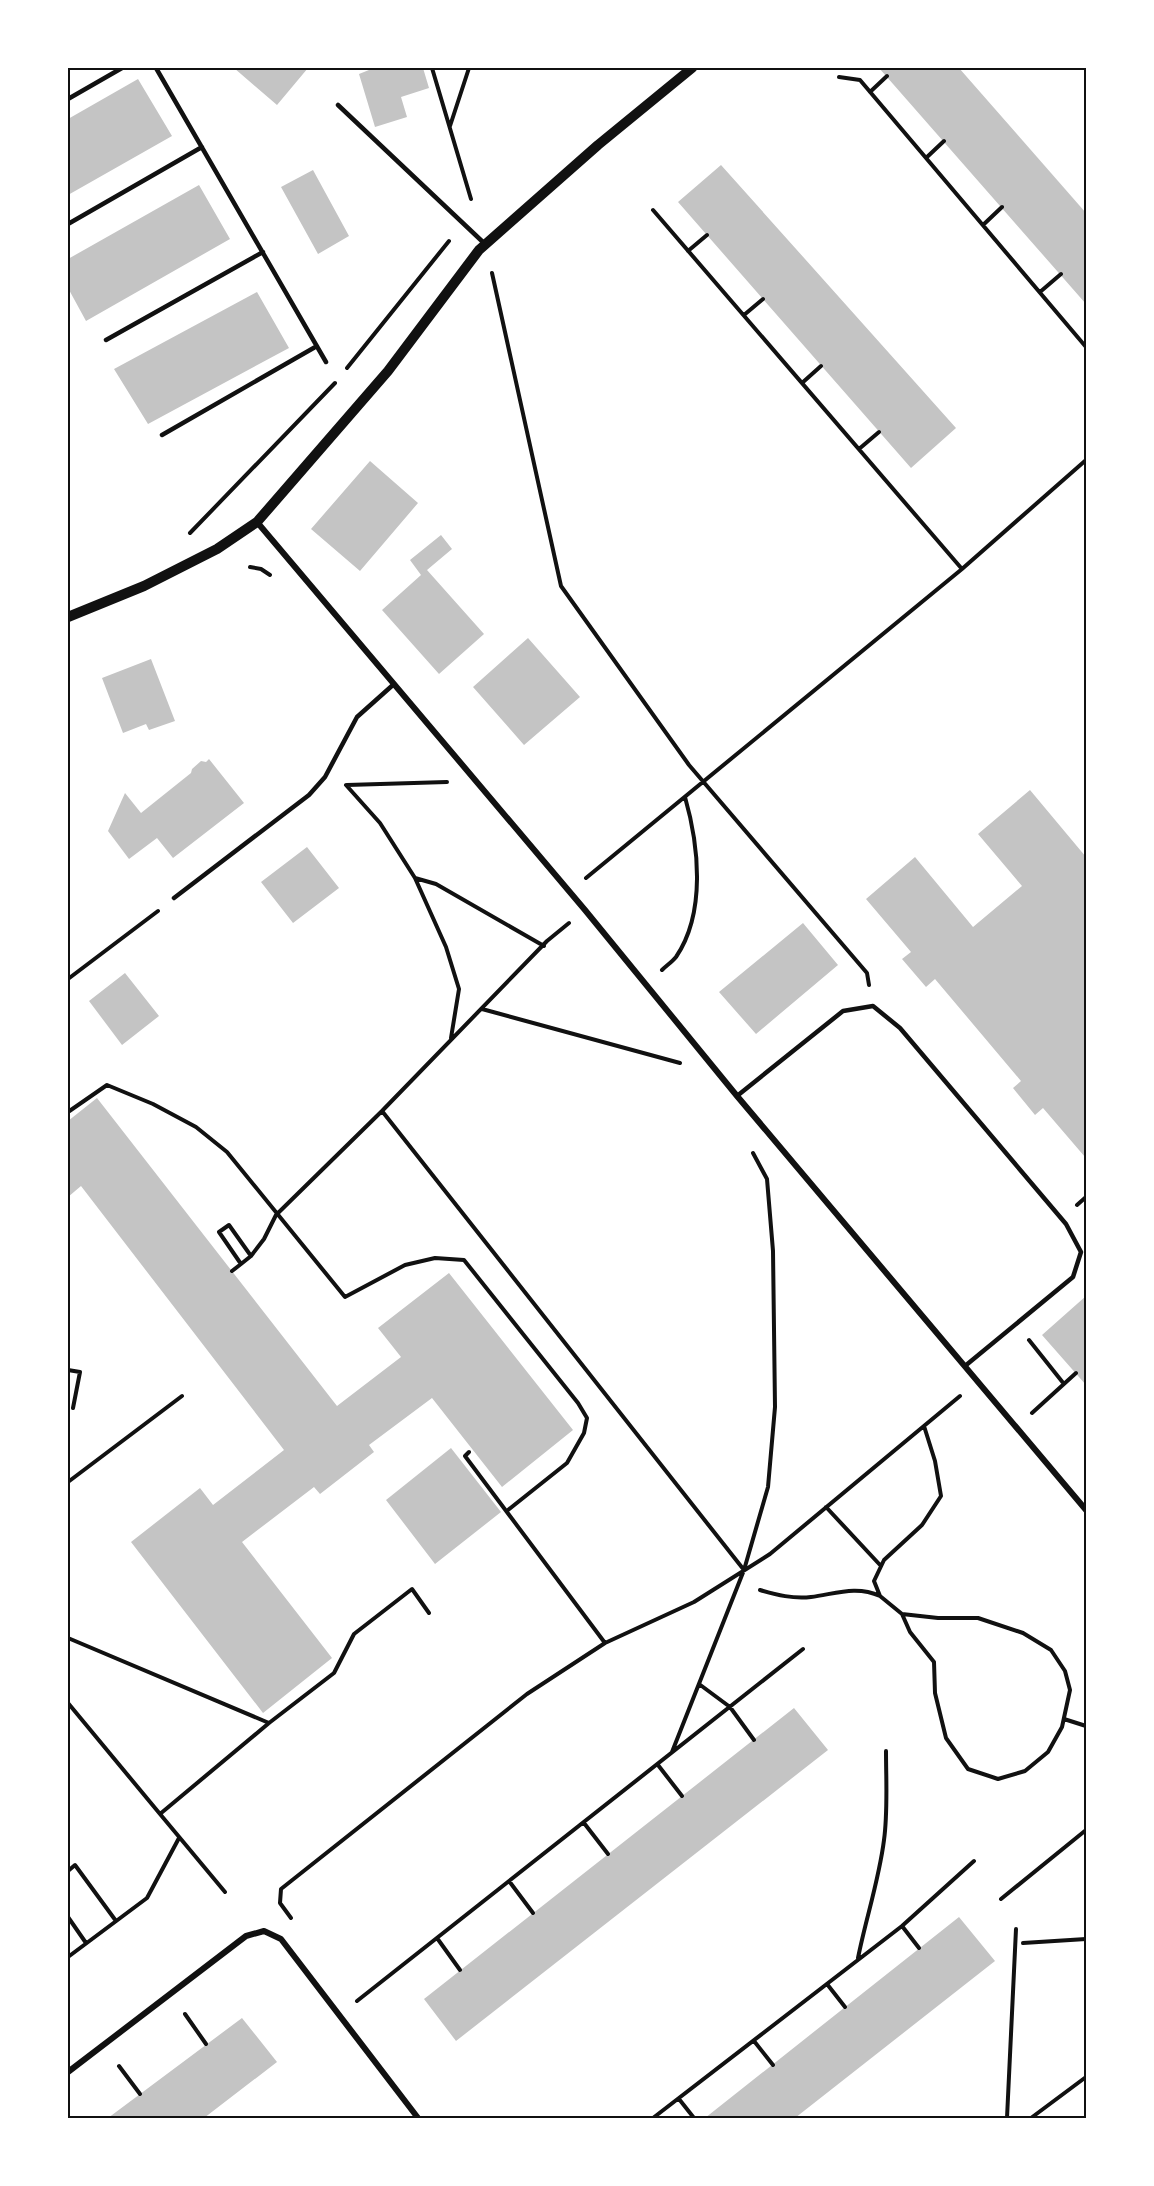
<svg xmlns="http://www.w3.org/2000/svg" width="1154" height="2186" viewBox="0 0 1154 2186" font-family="'Public Sans',sans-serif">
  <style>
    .building { fill: #c4c4c4 }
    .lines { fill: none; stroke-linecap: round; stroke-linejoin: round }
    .path { stroke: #111; stroke-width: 4 }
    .service { stroke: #111; stroke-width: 4.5 }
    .minor { stroke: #111; stroke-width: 6 }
    .tertiary { stroke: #111; stroke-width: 10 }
    .neatline { fill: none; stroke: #111; stroke-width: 2 }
  </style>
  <rect width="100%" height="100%" fill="#fff"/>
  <path class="building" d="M234,68H308L277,105Z
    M368,68H423L429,88L401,97L407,117L375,127L359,74L369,70Z
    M879,68H959L1086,213V304Z
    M138,79L172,136L68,195V119Z
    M721,165L956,428L911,468L678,202Z
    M313,170L349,236L318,254L281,187Z
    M199,185L230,239L86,321L68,288V259Z
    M257,292L289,348L148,424L114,369Z
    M370,461L418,503L360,571L311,529Z
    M441,535L452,549L427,570L484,634L439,674L382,610L421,575L410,560Z
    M528,638L580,697L524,745L473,687Z
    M151,659L175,721L149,730L146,724L123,733L102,678Z
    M209,759L244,803L173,858L157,838L129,859L108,831L125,793L141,813L191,773L192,769L201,761L206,762Z
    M1030,790L1086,857V1155L1085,1157L1043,1108L1035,1115L1013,1088L1021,1081L935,979L926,987L902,959L911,952L866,899L915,857L973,927L1022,886L978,834Z
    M307,847L339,888L293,923L261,882Z
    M803,923L838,965L756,1034L719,992Z
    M125,973L159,1016L122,1045L89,1001Z
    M97,1098L337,1406L401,1357L378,1328L449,1273L573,1430L502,1487L432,1398L369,1445L374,1452L320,1494L314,1487L242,1542L332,1658L263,1713L131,1542L200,1488L213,1505L284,1450L81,1186L68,1197V1121Z
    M1086,1296V1385L1042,1335Z
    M451,1448L501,1512L435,1564L386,1500Z
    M794,1708L828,1750L456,2041L424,1999Z
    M959,1917L995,1961L795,2118H705Z
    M242,2018L277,2062L204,2118H108Z"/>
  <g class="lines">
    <path class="path" d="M432,68L471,199
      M839,77L860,80L1086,347
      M870,92L887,76
      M450,126L469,68
      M926,158L944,141
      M653,210L962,569
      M983,225L1002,207
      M688,251L707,235
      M492,273L561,586L689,765L867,973L869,985
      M1040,292L1061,274
      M744,315L763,299
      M347,368L449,241
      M802,383L821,366
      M859,449L879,432
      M190,533L335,383
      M250,567L261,569L270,575
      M346,785L380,823L415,878L446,947L459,989L451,1038
      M347,785L447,782
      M415,878L436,884L544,946
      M586,878L962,569L1086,460
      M662,970C666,966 672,962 676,957C706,913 699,846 685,797
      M68,979L158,911
      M482,1009L680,1063
      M382,1111L744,1570
      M68,1112L107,1085L153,1104L196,1127L227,1152L345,1297L405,1265L435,1258L464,1260L578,1403L587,1418L584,1433L567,1463L508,1510
      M1077,1205L1086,1197
      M241,1264L251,1256
      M232,1271L241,1264L219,1232L229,1225L251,1256L264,1239L276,1215L382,1111L547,941L569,923
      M1029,1340L1064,1384
      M68,1370L80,1372L73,1408
      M1032,1413L1076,1373
      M469,1452L465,1456L605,1643
      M68,1482L182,1396
      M826,1507L881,1566
      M760,1590C777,1595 793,1599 811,1597C835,1594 856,1585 880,1596
      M902,1614L910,1632L934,1662L935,1693L946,1738L968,1769L998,1779L1025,1771L1048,1752L1062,1727L1070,1690L1065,1671L1051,1650L1023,1633L978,1618H938L902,1614L880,1596L874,1581L884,1560L922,1525L941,1496L935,1461L924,1426
      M68,1638L269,1723
      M699,1684L730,1707L754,1740
      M68,1703L160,1814
      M1064,1719L1086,1726
      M672,1752L744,1570L768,1487L775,1407L773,1251L767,1179L753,1153
      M658,1765L682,1796
      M584,1823L608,1854
      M68,1871L75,1865L116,1921
      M509,1881L533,1913
      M225,1892L160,1814L269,1723L334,1673L354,1634L412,1589L429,1613
      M1001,1899L1086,1830
      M68,1917L86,1943
      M291,1918L280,1903L281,1889L527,1694L605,1643L694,1602L770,1554L960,1396
      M902,1926L919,1948
      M437,1938L460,1970
      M1023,1943L1086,1939
      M68,1957L147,1898L179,1838
      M858,1958C866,1918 879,1880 884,1840C888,1811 886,1781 886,1751
      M827,1984L845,2007
      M357,2001L803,1649
      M185,2014L206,2044
      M754,2041L773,2065
      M119,2066L140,2094
      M679,2099L694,2118
      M653,2118L902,1926L974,1861
      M1007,2118L1016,1929
      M1031,2118L1086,2077"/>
    <path class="service" d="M156,68L326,362
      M68,99L122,68
      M338,105L485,244
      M68,224L202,147
      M106,340L263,252
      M162,435L317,346
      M174,898L309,795L325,777L357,717L394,684
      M737,1096L843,1011L873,1006L900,1028L1066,1224L1081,1252L1073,1277L965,1366"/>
    <path class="minor" d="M257,522L585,910L737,1096L1086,1510
      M68,2072L246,1936L264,1931L281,1939L418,2118"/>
    <path class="tertiary" d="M68,617L144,586L217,549L257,522L388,371L479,250L598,145L692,68"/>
  </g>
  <rect width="1154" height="2186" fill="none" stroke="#ffffff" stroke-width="138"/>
  <rect x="69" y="69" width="1016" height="2048" class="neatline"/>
</svg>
